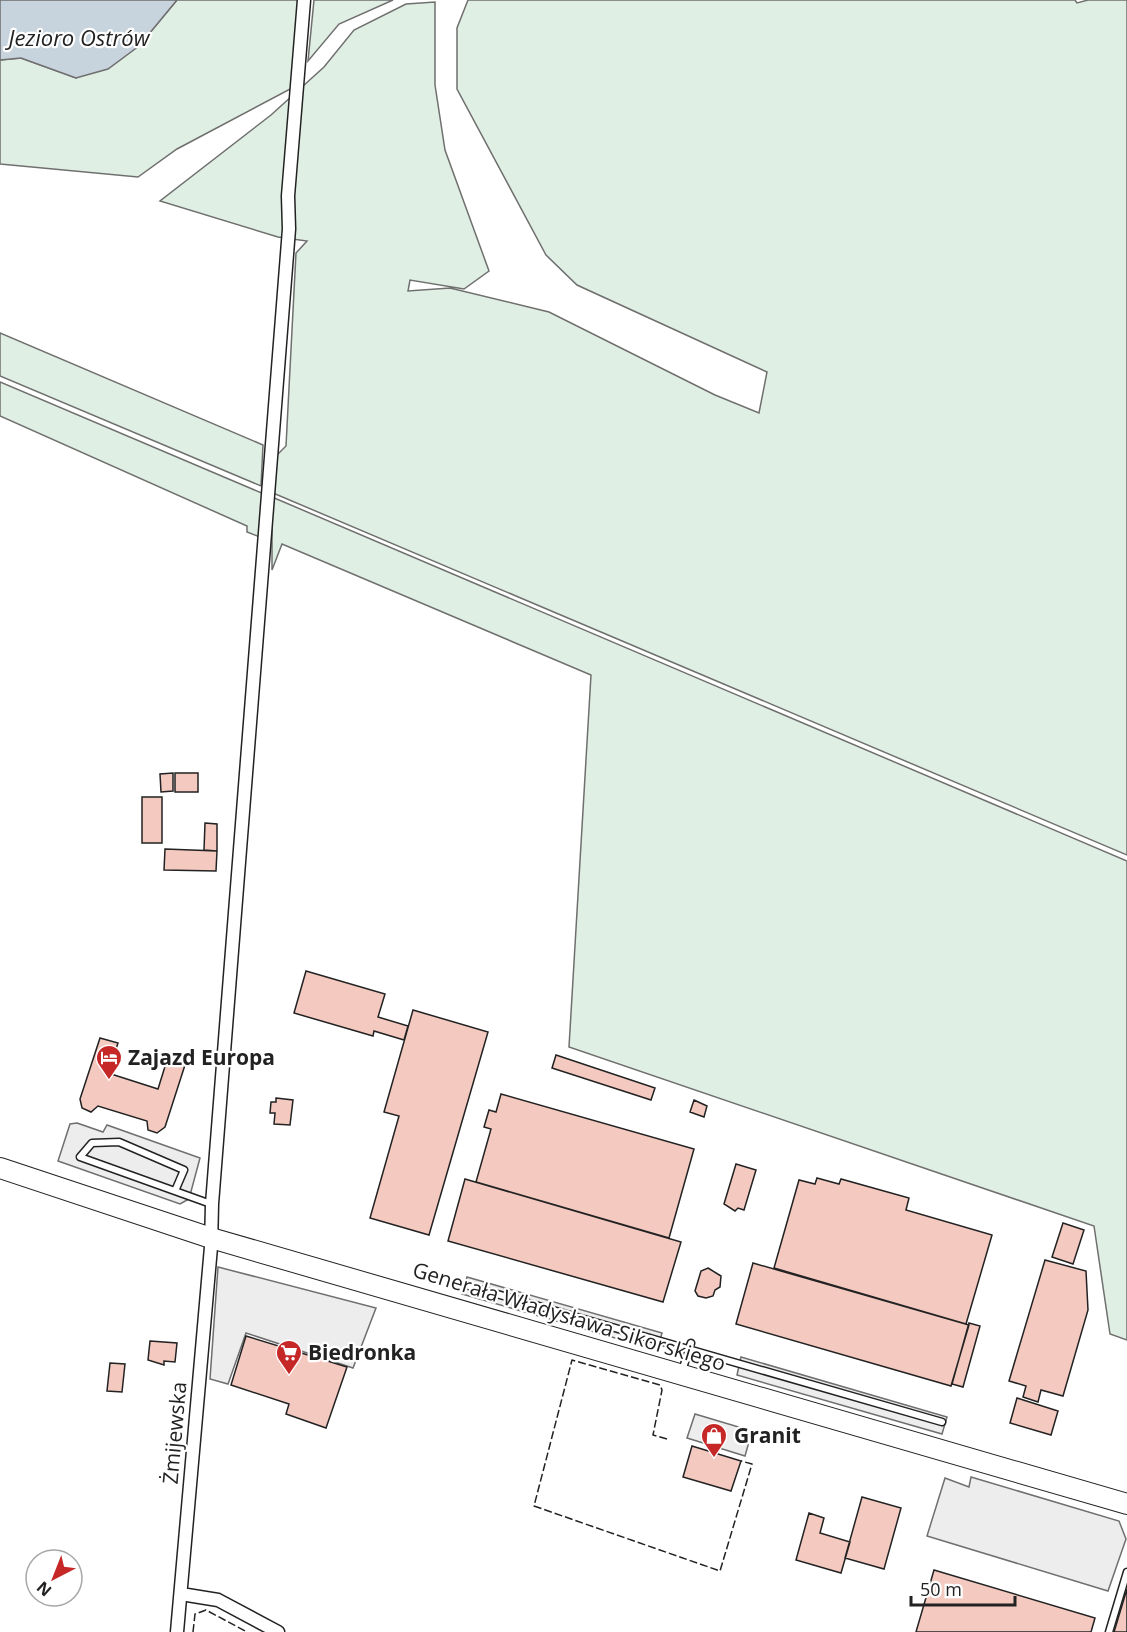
<svg xmlns="http://www.w3.org/2000/svg" width="1127" height="1632" viewBox="0 0 1127 1632" font-family="'Open Sans',sans-serif">
  <style>
    .green { fill: #e0efe3; stroke: #6f6f6f; stroke-width: 1.5 }
    .parking { fill: #ededed; stroke: #6f6f6f; stroke-width: 1.5 }
    .water { fill: #c7d3dd; stroke: #6f6f6f; stroke-width: 1.5 }
    .building { fill: #f3c9c0; stroke: #222; stroke-width: 1.5 }
    .lines { fill: none; stroke-linecap: round; stroke-linejoin: round }
    .lane-casing { stroke: #222; stroke-width: 9 }
    .street-casing { stroke: #222; stroke-width: 15 }
    .primary-casing { stroke: #222; stroke-width: 22 }
    .lane { stroke: #fff; stroke-width: 6 }
    .street { stroke: #fff; stroke-width: 12 }
    .primary { stroke: #fff; stroke-width: 20 }
    .fence { stroke: #222; stroke-width: 1.5; stroke-dasharray: 8 3; stroke-linecap: butt }
    .labels { text-anchor: middle; stroke-width: 4.5; stroke-linejoin: round; paint-order: stroke }
    .poi-label { font-size: 21px; font-weight: bold; fill: #222; stroke: #fff; text-anchor: start }
    .street-label { font-size: 21px; fill: #222; stroke: #fff }
    .water-label { font-size: 22px; font-style: italic; fill: #222; stroke: #fff }
  </style>
  <rect width="100%" height="100%" fill="#fff"/>
  <path class="green" d="M177,0H299L294,87L177,149L138,177L0,164V60L21,58L76,78L139,46Z
    M314,0H393L339,24L308,61Z
    M468,0H1075L1077,3L1088,0H1127V855L273,493L277,455L286,446L296,253L307,241L278,237L160,201L271,115L324,67L354,30L406,4L435,2V85L445,150L489,271L464,289L410,280L408,291L450,288L549,312L715,395L759,413L767,372L577,285L546,255L457,89V28Z
    M0,333L263,445L261,486L0,376Z
    M0,382L264,494L260,537L247,532V526L0,416Z
    M272,497L1127,861V1340L1110,1334L1094,1226L569,1047L591,675L282,544L272,570Z"/>
  <path class="parking" d="M77,1123L103,1132L107,1125L200,1158L189,1199L180,1204L58,1161L70,1124Z
    M218,1267L376,1308L353,1368L246,1333L228,1384L210,1379Z
    M467,1277L662,1333L657,1350L462,1294Z
    M741,1357L947,1417L942,1434L737,1375Z
    M695,1414L752,1431L745,1456L687,1438Z
    M971,1477L1119,1521L1126,1539L1108,1591L927,1536L945,1478L969,1487Z"/>
  <path class="water" d="M0,0H177L139,46L108,69L76,78L21,58L0,60Z"/>
  <path class="building" d="M173,773V791L161,792L160,774Z
    M175,773H198V792H175Z
    M142,797H162V843H142Z
    M205,823L217,824V851L204,850Z
    M165,849L217,851L216,871L164,870Z
    M306,971L385,994L378,1017L408,1026L404,1040L374,1031L373,1036L294,1013Z
    M413,1010L488,1032L429,1235L370,1218L399,1116L384,1112Z
    M100,1038L118,1043L108,1073L158,1089L167,1060L185,1065L165,1127L157,1133L148,1130L147,1121L98,1106L91,1112L82,1108L80,1099Z
    M556,1055L655,1088L651,1100L552,1068Z
    M501,1094L694,1149L669,1238L476,1182L491,1129L484,1127L489,1110L496,1112Z
    M276,1098L293,1100L290,1125L274,1124L275,1113H270L271,1102H276Z
    M694,1100L707,1106L704,1117L690,1112Z
    M736,1164L756,1170L744,1210L738,1208L735,1211L724,1204Z
    M817,1178L839,1184L841,1179L909,1198L906,1210L992,1235L966,1324L774,1268L799,1180L815,1184Z
    M465,1179L681,1242L663,1302L448,1241Z
    M1063,1223L1084,1230L1073,1264L1052,1257Z
    M1045,1260L1086,1271L1088,1310L1063,1396L1041,1390L1038,1402L1023,1397L1026,1386L1009,1381Z
    M753,1263L969,1325L951,1386L736,1324Z
    M708,1268L721,1276L720,1287L715,1290L713,1296L706,1298L698,1296L695,1291L701,1271Z
    M969,1323L980,1326L963,1387L952,1384Z
    M246,1336L347,1367L326,1428L286,1414L289,1404L231,1385Z
    M150,1341L177,1343L175,1362L164,1361V1365L148,1360Z
    M110,1363L125,1364L122,1392L107,1391Z
    M1017,1398L1058,1411L1051,1435L1010,1423Z
    M692,1446L741,1461L731,1491L683,1477Z
    M862,1497L901,1508L884,1569L845,1558Z
    M809,1513L824,1518L820,1533L850,1542L841,1573L796,1560Z
    M934,1570L1095,1618L1091,1632H916Z
    M1127,1589V1632H1114Z"/>
  <g class="lines">
    <defs>
      <path id="lane" d="M175,1191L184,1170L119,1142L92,1143L80,1157L211,1204
        M469,1286L942,1422
        M682,1371L691,1343
        M1109,1632L1127,1572"/>
      <path id="street" d="M181,1594L218,1600L278,1632
        M177,1632L211,1247L212,1204L289,229L288,196L304,0"/>
      <path id="primary" d="M0,1168L211,1238L1127,1504"/>
    </defs>
    <use href="#lane" class="lane-casing"/>
    <use href="#street" class="street-casing"/>
    <use href="#primary" class="primary-casing"/>
    <use href="#lane" class="lane"/>
    <use href="#street" class="street"/>
    <use href="#primary" class="primary"/>
    <path class="fence" d="M667,1439L653,1435L662,1390L660,1385L572,1360L534,1506L720,1571L752,1464L741,1461
      M193,1632L195,1614L206,1610L247,1632"/>
  </g>
  <defs>
    <symbol id="hotel-pin" viewBox="-11 -11 22 30"><path d="M0 17L-7.5 6A9.5 9.5 0 1 1 7.5 6Z" fill="#c62828" stroke="#fff"/><path d="M-6-4.5h1.5V1H6V5H4.5V3h-9V5H-6ZM-4 0a1.8 1.8 0 1 1 3.6 0ZM.5 0V-2.5h3Q6-2.5 6 0Z" fill="#fff"/></symbol>
    <symbol id="supermarket-pin" viewBox="-11 -11 22 30"><path d="M0 17L-7.5 6A9.5 9.5 0 1 1 7.5 6Z" fill="#c62828" stroke="#fff"/><path d="M-6-5.5h2.5l.6 2H6L4.5 2H-2.5L-4.4-4H-6ZM-1.5 3.2a1.3 1.3 0 1 0 .1 0ZM3 3.2a1.3 1.3 0 1 0 .1 0Z" fill="#fff"/></symbol>
    <symbol id="shop-pin" viewBox="-11 -11 22 30"><path d="M0 17L-7.5 6A9.5 9.5 0 1 1 7.5 6Z" fill="#c62828" stroke="#fff"/><path d="M-5-2.5h2.3a2.7 3.5 0 0 1 5.4 0H5L5.5 6h-11ZM-1.5-2.5h3a1.5 2.3 0 0 0-3 0Z" fill="#fff"/></symbol>
  </defs>
  <g fill-rule="evenodd">
    <use href="#hotel-pin" x="94" y="1043" width="30" height="40"/>
    <use href="#supermarket-pin" x="274" y="1338" width="30" height="40"/>
    <use href="#shop-pin" x="699" y="1421" width="30" height="40"/>
  </g>
  <g class="labels">
    <g class="poi-label">
      <text x="128" y="1065">Zajazd Europa</text>
      <text x="308" y="1360">Biedronka</text>
      <text x="734" y="1443">Granit</text>
    </g>
    <g class="street-label">
      <text transform="translate(569 1317) rotate(17)" y="7">Generała Władysława Sikorskiego</text>
      <text transform="translate(175 1433) rotate(-85)" y="7">Żmijewska</text>
    </g>
    <g class="water-label">
      <text x="79" y="46">Jezioro Ostrów</text>
    </g>
  </g>
  <g transform="translate(54 1578) rotate(222)"><circle r="28" fill="#ffffff" stroke="#a7a7a7" stroke-width="1.5"/>
  <path d="M0-4.5L10 22L0 15L-10 22Z" fill="#c62828"/>
  <text y="-9" font-size="16" font-weight="bold" text-anchor="middle" fill="#222222">N</text>
  </g>
  <path d="M911 1596v9h104v-9" fill="none" stroke="#222222" stroke-width="3"/>
  <text x="920" y="1596" font-size="18" fill="#222222" stroke="#ffffff" stroke-width="4.5" paint-order="stroke">50 m</text>
</svg>
